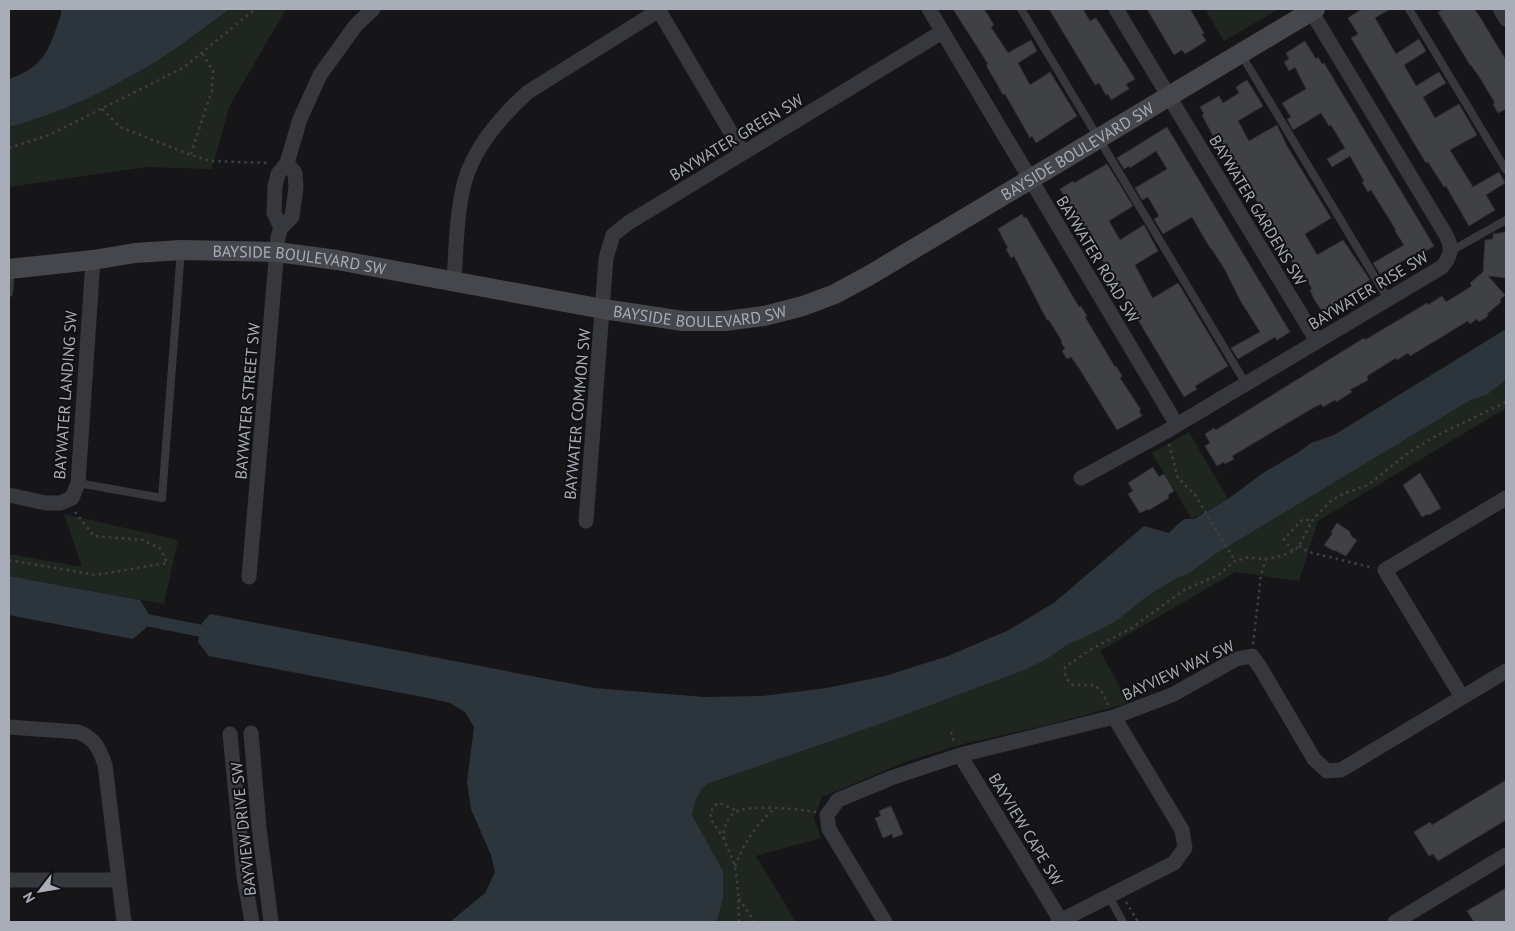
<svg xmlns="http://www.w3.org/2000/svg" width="1515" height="931" viewBox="0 0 1515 931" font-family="'PT Sans',sans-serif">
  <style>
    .green { fill: #1e261f }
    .water { fill: #2c353c }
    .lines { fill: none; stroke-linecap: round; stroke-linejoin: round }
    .canal { stroke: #2c353c; stroke-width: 12 }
    .building { fill: #404145; stroke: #303034 }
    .path { stroke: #3d3f44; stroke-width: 2.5; stroke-dasharray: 2.5 4; stroke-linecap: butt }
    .lane { stroke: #37383d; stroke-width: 8 }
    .street { stroke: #37383d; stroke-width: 15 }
    .secondary { stroke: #45474d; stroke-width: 20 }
    .labels { text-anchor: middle; stroke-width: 4; stroke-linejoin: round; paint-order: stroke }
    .street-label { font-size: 16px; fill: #a8adb8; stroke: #111113 }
  </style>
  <rect width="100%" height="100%" fill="#161618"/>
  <path class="green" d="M230,9H286L229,107L212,169L146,167L9,187V127C59,114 108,90 152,64C179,48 204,27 230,9Z
    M1205,9H1279L1224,41Z
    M1506,380V408L1318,521L1299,581L1235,572L1100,651L1129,703L1048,725L967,743L908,761L822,797L814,818L821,838L756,856L796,922H717L723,898V871L692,815C695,802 697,793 707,784L883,723L1025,670L1045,660L1067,645L1104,628L1119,619L1146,597L1175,579L1191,572L1214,555L1469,401L1488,394Z
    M1189,432L1228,499L1192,519L1152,453Z
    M64,514L178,540L164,604L9,576V554L82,567Z"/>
  <path class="water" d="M61,9H230C204,27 179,48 152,64C108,90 59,114 9,127V79C45,67 50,48 61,14Z
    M1506,329V380L1488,394L1469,401L1214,555L1191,572L1175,579L1146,597L1119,619L1104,628L1067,645L1045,660L1025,670L883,723L707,784C697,793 695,802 692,815L723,871V898L717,922H450L485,893L495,872L491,855L471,809L467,782L474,727L465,712L450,703L433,699L209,656L198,642L202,623L210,614L594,688L704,697L762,696L827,688L885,676L948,656L1009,630L1055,602L1144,526L1169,533L1178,524L1185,519H1194L1228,499L1263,473L1299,452L1311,443L1334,435Z
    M9,576L140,600L148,613L146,628L133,639L9,615Z"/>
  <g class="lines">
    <path class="canal" d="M131,617L217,634"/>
  </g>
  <path class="building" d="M953,9H984L994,25L991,27L1008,53L1031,40L1037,51L1018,63L1030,85L1050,72L1077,116L1036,143L1032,136L1030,138L1005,94L1003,95L997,84L986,65L988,64Z
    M1049,9H1083L1090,21L1096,18L1135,79L1126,84L1129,89L1111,100L1108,94L1106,95L1099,83L1095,85Z
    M1147,9H1190L1204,33L1202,34L1206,41L1185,54L1182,50L1174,55Z
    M1362,9H1390L1375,18L1396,54L1419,39L1426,51L1404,65L1416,86L1439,72L1446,83L1423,97L1435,118L1459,104L1470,123L1477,135L1450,150L1473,187L1499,172L1505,183L1486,195L1495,210L1469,226L1446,186L1444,187L1428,162L1426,163L1351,38L1358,34L1348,18Z
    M1443,9H1474L1478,14L1506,60V109L1498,113L1493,104L1495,103L1480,78L1471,65H1470L1438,12Z
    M1305,41L1316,59L1318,57L1322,64L1324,63L1336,83L1434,246L1421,254L1420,251L1380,274L1373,263L1404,245L1395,231L1396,230L1371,190L1368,192L1362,182L1364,181L1350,156L1332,167L1327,159L1345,148L1331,125L1329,126L1321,113L1293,130L1287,119L1291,117L1282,103L1306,89L1295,67L1289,71L1284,62L1289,59L1286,53Z
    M1247,80L1263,106L1238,121L1249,141L1277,125L1287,146L1331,218L1305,234L1317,255L1343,240L1370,280L1335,302L1337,305L1323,313L1314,299L1310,290L1312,289L1303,273L1300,275L1237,167L1216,134L1213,136L1202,115L1204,114L1200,107L1219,96L1223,103L1239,93L1236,87Z
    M1167,127L1290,332L1277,340L1275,337L1238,359L1231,348L1260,332L1240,300L1224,268L1211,248H1210L1192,217L1163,234L1154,219L1159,216L1148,197L1142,200L1135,188L1167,169L1156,151L1130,168L1129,166L1124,169L1117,158Z
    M1107,164L1133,206L1109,221L1120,240L1144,225L1158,251L1135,265L1152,297L1153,298L1178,283L1228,366L1195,386L1197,389L1184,397L1060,189L1073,181L1074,183Z
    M1022,214L1024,218L1026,217L1079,307L1081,306L1087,316L1085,317L1115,367L1116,366L1122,376L1120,378L1141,410L1139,411L1142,416L1117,430L1079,368L1071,357L1067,359L1062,351L1065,349L1061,342L1062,341L1049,320H1047L1014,256L1011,258L1006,249L1008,248L998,229Z
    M1506,232V278L1488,276L1505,295L1500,300L1501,302L1487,314L1488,316L1479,322L1477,319L1470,324L1468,321L1410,356L1408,353L1397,360L1396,358L1367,376L1368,380L1350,390L1352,392L1336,402L1335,400L1323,407L1321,404L1313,408L1232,456L1234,459L1225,464L1224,462L1217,466L1205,446L1210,443L1205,434L1214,428L1216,430L1364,338L1365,340L1427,303L1428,305L1442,296L1446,302L1472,286L1470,283L1483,272L1485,240L1493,239V234Z
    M1153,467L1159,477L1164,474L1174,491L1168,495L1169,498L1149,510L1148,509L1140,513L1128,494L1133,491L1128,483Z
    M1420,473L1441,508L1429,515L1428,514L1422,517L1403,485Z
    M1337,523L1349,531L1352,537L1357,540L1346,556L1334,550V551L1324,545L1333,533L1331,532Z
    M1506,780V820L1438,861L1433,854L1429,856L1414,832L1430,822L1432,825Z
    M891,806L903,834L893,838L892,834L883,838L875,818L881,816L879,811Z
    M1506,888V922H1474L1467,911Z"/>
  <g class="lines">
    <path class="path" d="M102,109L120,127L191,155L211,161L269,163
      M9,148L49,135L183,68L255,9
      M191,154L212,90L213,71L202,53
      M1169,444L1178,478L1195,495L1235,561
      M1299,546L1309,552L1374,568
      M1293,551L1284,539L1302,520H1313
      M9,560L96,575L167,563L161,549L143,540L94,536L75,512
      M1253,644L1261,575L1266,559
      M1108,705L1102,692L1095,685H1073C1066,679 1064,676 1065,667L1093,648L1130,629L1184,590L1218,575L1235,561L1249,557L1261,559L1272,558L1284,555L1293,551L1299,546L1313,519L1332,500L1343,494L1368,485L1408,453L1434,437L1506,402
      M951,732L954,743
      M724,839L712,821L710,813L715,805L720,803L737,811
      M735,866C744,843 755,826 773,810
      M739,899L755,922
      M1126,902L1138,922
      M739,922C738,904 739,882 734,864C731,853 723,843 724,831C725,824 729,816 735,812C749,804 800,809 816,812"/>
    <path class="lane" d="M1021,9L1246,384
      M1409,9L1506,170
      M1241,54L1388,299
      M1451,251L1506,220
      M9,293L11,270
      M78,483L162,498L181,250
      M1109,897L1123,922"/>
    <path class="street" d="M658,9L743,153
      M929,9L1177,425
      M1116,9L1317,341
      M1500,9L1506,19
      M281,228L274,213L275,186L278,174L287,163L300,119L320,75L356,25L373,9
      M454,281C456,252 456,221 462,193C469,153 499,118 528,92L661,9
      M1081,478L1165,432L1442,267C1451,256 1453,248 1446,235L1311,11
      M9,495L46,503H60L72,498L78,483L93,260
      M586,521L606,258L613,235L628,223L942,32
      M249,577L278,237L281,228L292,217L296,187L295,173L287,163
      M1462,697L1385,570L1506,498
      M9,727L78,732C95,738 100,750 105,765L124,922
      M251,733L259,827L271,922
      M230,734L244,877L252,922
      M960,755L1061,921
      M9,880H118
      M885,922L829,829L827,815L838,800L891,778L960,755L1114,717L1174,694L1236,659L1252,656L1260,667L1314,759L1327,771L1341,770L1506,671
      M1058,922L1174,863L1185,848L1182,830L1114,717
      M1395,922L1506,855"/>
    <path class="secondary" id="s1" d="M9,269L93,260L135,253L181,250L277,252L337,260L603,309L683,321H725L764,316L803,306L835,294L870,275L1315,9"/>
  </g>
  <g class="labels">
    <g class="street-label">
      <text transform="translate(736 137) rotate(-31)" y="6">BAYWATER GREEN SW</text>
      <text dy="6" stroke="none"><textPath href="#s1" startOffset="1118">BAYSIDE BOULEVARD SW</textPath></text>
      <text transform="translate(1258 210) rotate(59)" y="6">BAYWATER GARDENS SW</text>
      <text transform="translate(1098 259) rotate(59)" y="6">BAYWATER ROAD SW</text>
      <text dy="6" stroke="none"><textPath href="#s1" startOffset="292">BAYSIDE BOULEVARD SW</textPath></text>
      <text transform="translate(1368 290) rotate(-31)" y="6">BAYWATER RISE SW</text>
      <text dy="6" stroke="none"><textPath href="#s1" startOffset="698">BAYSIDE BOULEVARD SW</textPath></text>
      <text transform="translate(65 395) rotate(-86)" y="6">BAYWATER LANDING SW</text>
      <text transform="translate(247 401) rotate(-85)" y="6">BAYWATER STREET SW</text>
      <text transform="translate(577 414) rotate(-85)" y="6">BAYWATER COMMON SW</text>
      <text transform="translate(1178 670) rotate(-25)" y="6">BAYVIEW WAY SW</text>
      <text transform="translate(243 829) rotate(-96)" y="6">BAYVIEW DRIVE SW</text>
      <text transform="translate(1026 829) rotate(59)" y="6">BAYVIEW CAPE SW</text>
    </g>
  </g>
  <rect width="1515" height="931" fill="none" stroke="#a8adb8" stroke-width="20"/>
  <g transform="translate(40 891) rotate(239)" stroke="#111113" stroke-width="4" paint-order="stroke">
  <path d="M0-4L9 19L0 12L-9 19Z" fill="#a8adb8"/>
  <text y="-8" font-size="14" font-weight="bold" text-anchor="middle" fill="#a8adb8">N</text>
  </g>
</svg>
